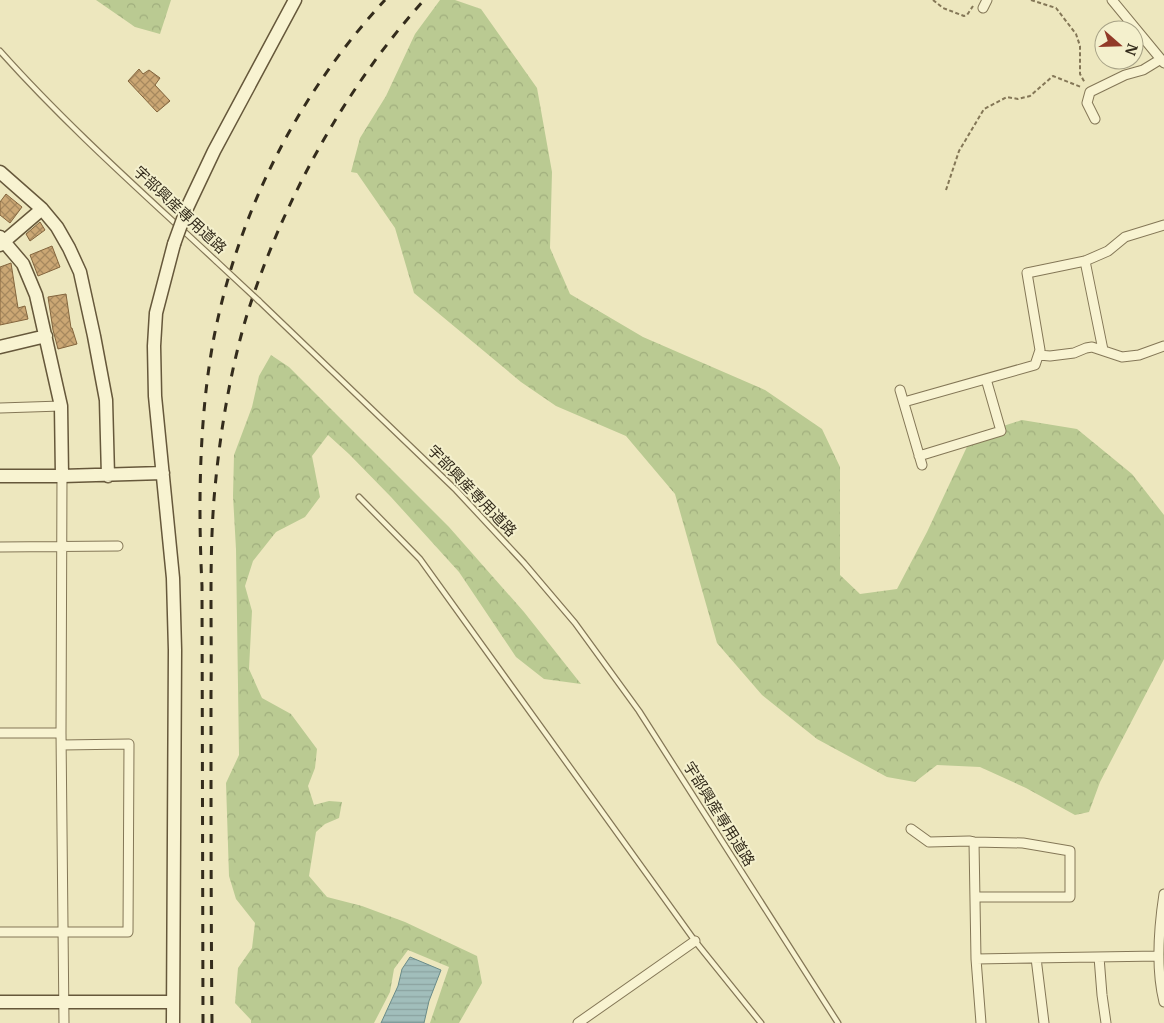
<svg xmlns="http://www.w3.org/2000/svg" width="1164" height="1023" viewBox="0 0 1164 1023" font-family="Merriweather,'Noto Sans JP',serif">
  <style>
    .forest { fill: url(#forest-crowns) }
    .water { fill: url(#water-rules); stroke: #698b89 }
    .building { fill: url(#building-cross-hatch); stroke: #83653d }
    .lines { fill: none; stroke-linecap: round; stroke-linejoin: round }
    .lane-casing { stroke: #847757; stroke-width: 7 }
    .street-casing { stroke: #847757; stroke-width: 11 }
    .secondary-casing { stroke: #66583b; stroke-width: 15 }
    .path { stroke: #847757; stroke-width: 2; stroke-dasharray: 4 2.5; stroke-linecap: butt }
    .lane { stroke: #f8f3d1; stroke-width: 4.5 }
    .street { stroke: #f8f3d1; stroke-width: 9 }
    .secondary { stroke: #f8f3d1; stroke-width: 12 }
    .rail { stroke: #342c1c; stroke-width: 3; stroke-dasharray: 9 9; stroke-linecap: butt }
    .lane-bridge-casing { stroke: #847757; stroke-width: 7; stroke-linecap: butt }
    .secondary-bridge-casing { stroke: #66583b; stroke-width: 15; stroke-linecap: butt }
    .lane-bridge { stroke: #f8f3d1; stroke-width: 4.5 }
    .secondary-bridge { stroke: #f8f3d1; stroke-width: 12 }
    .labels { text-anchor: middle; stroke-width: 4; stroke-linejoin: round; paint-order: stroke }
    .street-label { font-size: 15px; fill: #342c1c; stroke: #f4f0cd }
  </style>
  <defs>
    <pattern id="forest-crowns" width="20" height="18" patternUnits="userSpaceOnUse" patternTransform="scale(1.25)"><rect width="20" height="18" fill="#baca92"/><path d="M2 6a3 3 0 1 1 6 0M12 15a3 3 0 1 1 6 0" fill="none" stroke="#a0ae7d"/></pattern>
    <pattern id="water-rules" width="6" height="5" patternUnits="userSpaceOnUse" patternTransform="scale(1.25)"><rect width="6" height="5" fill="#a1bebb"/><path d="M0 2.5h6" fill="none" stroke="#8ba3a0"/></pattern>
    <pattern id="building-cross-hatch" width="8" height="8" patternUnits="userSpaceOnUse" patternTransform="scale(1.25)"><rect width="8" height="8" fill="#cba774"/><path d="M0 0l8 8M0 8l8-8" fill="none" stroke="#a6885e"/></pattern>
  </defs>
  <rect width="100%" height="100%" fill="#ede7be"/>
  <path class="forest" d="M96,0H171L160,34L135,27Z
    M440,0H455L481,9L537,88L552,172L550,248L570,294L643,337L765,390L822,429L840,467V575L860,594L897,589L927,532L972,436L1022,420L1077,429L1132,474L1164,515V659L1100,782L1089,812L1075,815L1026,788L980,767L937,765L915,782L887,777L817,739L762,695L717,643L675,494L626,436L556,406L521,382L414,293L395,228L357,173L351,172L360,138L386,96L415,34Z
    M271,355L289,367L449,527L524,612L581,684L544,679L516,657L459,572L391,497L349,454L328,435L312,456L320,497L305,517L276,532L253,561L245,586L252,611L249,669L262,698L291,714L317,749L315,768L308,786L314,805L329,801L342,802L339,818L325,824L316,832L309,876L327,897L362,906L405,922L477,956L482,983L459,1023H430L449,967L408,950L394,969L390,992L374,1023H251V1020L235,1003L238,968L252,948L255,923L236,899L229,876L226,783L239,755L236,549L233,496L234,455L252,407L259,376Z"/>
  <path class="water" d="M410,957L441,970L429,1001L424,1023H381L398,986L402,969Z"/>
  <path class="building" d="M139,69L143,74L149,70L160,78L155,85L170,101L157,112L128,81Z
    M6,194L22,207L10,223L0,215V202Z
    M40,222L45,230L30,241L26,234Z
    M52,246L60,267L38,276L30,255Z
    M11,263L18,308L25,306L28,319L0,325V267Z
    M66,294L71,328H72L77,344L58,349L53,330L48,297Z"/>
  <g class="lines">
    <defs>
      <path id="lane" d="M0,51C67,126 143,193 216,261
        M259,301L456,490L524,563L575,623L639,711L838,1023
        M359,497L420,559L695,941L761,1023"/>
      <path id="street" d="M1112,0L1164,63
        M983,8L987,0
        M1095,119L1087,103L1090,92L1125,75L1143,70L1161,59
        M1085,261L1103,350
        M1039,355L1050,356L1074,353L1086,348L1092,347L1122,357L1139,355L1164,346
        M900,390L922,465
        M904,402L1035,365L1040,350L1027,273L1085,261L1108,251L1125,237L1164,225
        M0,408L61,406
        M919,456L1001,431L986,379
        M62,476L61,733L64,1023
        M0,547L118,546
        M0,733H61
        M911,829L929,842L969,841L974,842L1023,843L1070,851V897H976
        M974,842L976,959L981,1023
        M1164,894C1159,927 1156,970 1164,1002
        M0,932H128L129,744L62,745
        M1099,957L1102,995L1106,1023
        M1036,958L1044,1023
        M976,959L1159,956
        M578,1023L695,941"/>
      <path id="secondary" d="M0,172L42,209L57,227L69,248L80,272L94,336L106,400L108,476
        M187,208L214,151L295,0
        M0,237L23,264L36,295L61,406L62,476
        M0,245L42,209
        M0,347L46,336
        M0,476H62L163,473
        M0,1002H173
        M173,1023L175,650L173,578L155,396L154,346L156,313L174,244"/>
    </defs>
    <use href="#lane" class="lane-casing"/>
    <use href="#street" class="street-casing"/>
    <use href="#secondary" class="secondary-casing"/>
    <path class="path" d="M933,0L943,8L964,16L967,15L973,6
      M1031,0L1056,8L1076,34L1080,46V74L1085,83
      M946,190L959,151L984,109L1007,97L1018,99L1030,96L1053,76L1081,87"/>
    <use href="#lane" class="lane"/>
    <use href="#street" class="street"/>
    <use href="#secondary" class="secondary"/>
    <path class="rail" d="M203,1023L202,586C198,506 199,416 214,337C239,210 298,94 385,0
      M212,1023C211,913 211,803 211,693C212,629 209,563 214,499C219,439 229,376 246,318C281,204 344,89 424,0"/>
    <defs>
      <path id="lane-bridge" d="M216,261L259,301"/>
      <path id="secondary-bridge" d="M174,244L187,208"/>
    </defs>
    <use href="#lane-bridge" class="lane-bridge-casing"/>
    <use href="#secondary-bridge" class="secondary-bridge-casing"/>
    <use href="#lane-bridge" class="lane-bridge"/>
    <use href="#secondary-bridge" class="secondary-bridge"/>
  </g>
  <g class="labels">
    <g class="street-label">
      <text transform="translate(180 210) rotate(43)" y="5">宇部興産専用道路</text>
      <text transform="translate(472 491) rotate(46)" y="5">宇部興産専用道路</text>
      <text transform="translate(719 814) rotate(58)" y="5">宇部興産専用道路</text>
    </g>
  </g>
  <g transform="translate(1119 45) rotate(110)"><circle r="24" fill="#f4f0cd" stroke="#a7a286"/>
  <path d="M0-4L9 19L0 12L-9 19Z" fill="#923a28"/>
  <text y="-8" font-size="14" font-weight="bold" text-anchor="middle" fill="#342c1c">N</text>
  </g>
</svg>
